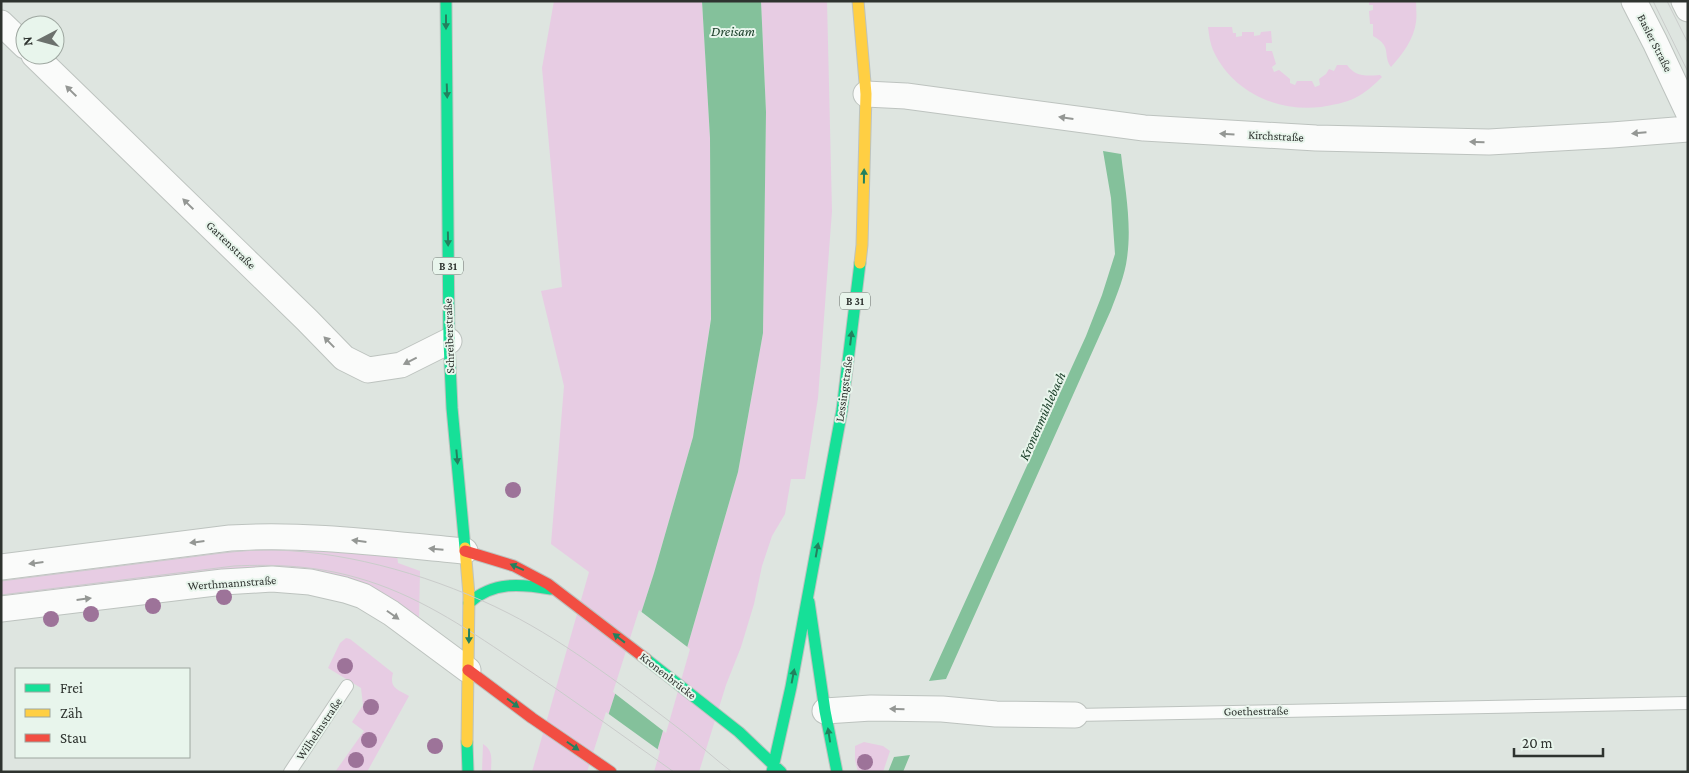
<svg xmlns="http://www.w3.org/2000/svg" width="1689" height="773" viewBox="0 0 1689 773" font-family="'Crimson Pro',serif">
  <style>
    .green { fill: #e7cce3 }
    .water { fill: #84c19b }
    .pier { fill: #dee5e0 }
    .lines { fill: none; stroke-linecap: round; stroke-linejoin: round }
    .lane-casing { stroke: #bdc3bf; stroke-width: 14 }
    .street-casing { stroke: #bdc3bf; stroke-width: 27 }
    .fast-casing { stroke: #bdc3bf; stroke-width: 13 }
    .slow-casing { stroke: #bdc3bf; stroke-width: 13 }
    .jam-casing { stroke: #bdc3bf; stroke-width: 13 }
    .lane { stroke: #fafbfa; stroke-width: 12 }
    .street { stroke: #fafbfa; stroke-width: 25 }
    .fast { stroke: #16e098; stroke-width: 11 }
    .slow { stroke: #ffcf43; stroke-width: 11 }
    .jam { stroke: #f24e42; stroke-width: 11 }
    .tram { stroke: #cacccb; stroke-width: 1 }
    .tree { fill: #9d7399 }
    .oneway { fill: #23815e }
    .oneway2 { fill: #949794 }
    .labels { text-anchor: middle; stroke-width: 4; stroke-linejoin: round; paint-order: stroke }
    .shield { fill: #e8f5ec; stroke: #666d68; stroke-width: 1 }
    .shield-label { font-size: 11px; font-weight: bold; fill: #2e332f }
    .street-label { font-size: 12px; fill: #2e332f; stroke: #e8f5ec }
    .water-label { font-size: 14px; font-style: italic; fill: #173b25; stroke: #e8f5ec }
  </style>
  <rect width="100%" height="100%" fill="#dee5e0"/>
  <path class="green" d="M554,1H702L710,138L711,318L693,437L654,573L590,772H532L589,572L551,544L564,386L541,291L562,287L542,68Z
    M761,1H827L832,211L818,398L805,479H791L785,514L772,536L762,566L754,604L741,647L726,685L699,772H651L738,472L763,333L766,112Z
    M1369,1H1416C1416,8 1417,15 1416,22C1414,39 1402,55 1391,67C1382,54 1393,47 1373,36V24H1370L1369,11L1373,10V5H1369Z
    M1232,27L1233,33H1236V37L1242,36V32H1254V36L1260,35L1261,32L1271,31L1272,43H1266V51H1272L1276,64L1272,67L1274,72L1279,70L1290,79V83L1295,85L1297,81H1312L1315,87L1320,85L1319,79L1326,74L1329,69L1334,71L1337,65H1347C1356,77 1365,76 1380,75L1382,77C1374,85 1365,93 1355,98C1345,103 1332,105 1321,107C1277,112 1232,92 1213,50C1210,43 1209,35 1208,27Z
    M279,545L397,555L398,563L420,571L419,620L343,581L1,601V576Z
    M346,638L350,639L393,673C389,688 397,689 409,696L367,772H335L364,731L352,722L363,705L361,688L328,668L340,643Z
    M864,742L883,746L890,751L883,772H858L855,760V746Z
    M483,744C494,751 491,760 491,772H482Z"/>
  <path class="water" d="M702,1H761L766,112L763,333L738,472L651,772H590L654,573L693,437L711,319L710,138Z
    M1103,151L1121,154C1125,188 1132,224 1127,258C1125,275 1117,294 1111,310L946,679L929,681L1086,336L1102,295L1115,254L1111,198Z
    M910,755L903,772H888L894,757Z"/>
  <path class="pier" d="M639,610L690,649L666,733L613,692Z
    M606,712L660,751L654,772H587Z"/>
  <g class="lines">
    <defs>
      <path id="lane" d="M1075,715L1688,703
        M290,772L347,686"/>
      <path id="street" d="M1634,1L1655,42L1688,112
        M1684,1L1688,9
        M1,23L25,46
        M34,55L307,320L344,358L368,370L401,365L449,341
        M866,94L906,96L1144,128L1316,138L1489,142L1612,135L1688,129
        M1,567L230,538C309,533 387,544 465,551
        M1,609L223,582L272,579L310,582L345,590L363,596L391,613L468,670
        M825,711L871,708L942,709L996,714L1075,715"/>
      <path id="fast" d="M446,1L449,341L452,408L465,548
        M809,602L825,711L837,772
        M469,603C493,581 521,584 551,589
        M646,659L739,732L781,772
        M467,742L468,772
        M772,772L791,687L842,410L860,263"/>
      <path id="slow" d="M858,1L866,94L862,245L860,263
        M465,548L469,595L467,742"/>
      <path id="jam" d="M465,551L514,566L548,584L646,659
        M468,670L532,718L611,772"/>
    </defs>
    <use href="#lane" class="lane-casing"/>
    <use href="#street" class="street-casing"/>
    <use href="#fast" class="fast-casing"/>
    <use href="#slow" class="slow-casing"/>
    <use href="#jam" class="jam-casing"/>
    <use href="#lane" class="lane"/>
    <use href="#street" class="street"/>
    <use href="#fast" class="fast"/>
    <use href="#slow" class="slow"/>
    <use href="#jam" class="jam"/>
    <path class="tram" d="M1653,1L1688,72
      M1667,1L1688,43
      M1,581C57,574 112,567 167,560C203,556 239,549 275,550C352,552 439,578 508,613C569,644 631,692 686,734C701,746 716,760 732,772
      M1,595L234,566C276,564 317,566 358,578C415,594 463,626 512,659C567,695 620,734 674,772"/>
  </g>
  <g class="tree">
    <circle cx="513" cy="490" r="8"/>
    <circle cx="224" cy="597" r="8"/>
    <circle cx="153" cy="606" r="8"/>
    <circle cx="91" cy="614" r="8"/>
    <circle cx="51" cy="619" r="8"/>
    <circle cx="345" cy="666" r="8"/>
    <circle cx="371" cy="707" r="8"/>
    <circle cx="369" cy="740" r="8"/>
    <circle cx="435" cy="746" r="8"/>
    <circle cx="356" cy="760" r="8"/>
    <circle cx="865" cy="762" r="8"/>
  </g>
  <defs><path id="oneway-solid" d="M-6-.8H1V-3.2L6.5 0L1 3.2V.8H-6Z" transform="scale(1.25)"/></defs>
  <g class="oneway">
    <use href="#oneway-solid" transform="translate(446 22) rotate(90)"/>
    <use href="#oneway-solid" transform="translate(447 91) rotate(88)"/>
    <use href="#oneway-solid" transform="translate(864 176) rotate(-89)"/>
    <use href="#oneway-solid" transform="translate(448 239) rotate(89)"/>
    <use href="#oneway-solid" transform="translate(851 338) rotate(-83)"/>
    <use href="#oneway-solid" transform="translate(457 457) rotate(85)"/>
    <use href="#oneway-solid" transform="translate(817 550) rotate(-80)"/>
    <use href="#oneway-solid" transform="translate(517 567) rotate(-156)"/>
    <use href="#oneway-solid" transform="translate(469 636) rotate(91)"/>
    <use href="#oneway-solid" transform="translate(619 638) rotate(-142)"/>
    <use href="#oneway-solid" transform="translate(793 676) rotate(-79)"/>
    <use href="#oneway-solid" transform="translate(513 703) rotate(37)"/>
    <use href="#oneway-solid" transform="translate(829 735) rotate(-99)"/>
    <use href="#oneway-solid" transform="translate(573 746) rotate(35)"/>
  </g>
  <g class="oneway2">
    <use href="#oneway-solid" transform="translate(71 91) rotate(-136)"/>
    <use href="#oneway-solid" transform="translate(1066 118) rotate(-172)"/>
    <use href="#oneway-solid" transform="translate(1639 133) rotate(175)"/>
    <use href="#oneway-solid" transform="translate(1227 134) rotate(-177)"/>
    <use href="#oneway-solid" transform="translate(1477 142) rotate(-179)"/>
    <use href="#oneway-solid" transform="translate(188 204) rotate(-136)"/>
    <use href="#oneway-solid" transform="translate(329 342) rotate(-134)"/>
    <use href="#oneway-solid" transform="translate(410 361) rotate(153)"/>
    <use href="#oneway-solid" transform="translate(359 541) rotate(-173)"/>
    <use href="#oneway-solid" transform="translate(197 542) rotate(173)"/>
    <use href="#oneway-solid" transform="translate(436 549) rotate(-175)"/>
    <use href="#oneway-solid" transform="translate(36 563) rotate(173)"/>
    <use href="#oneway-solid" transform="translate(84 599) rotate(-7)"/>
    <use href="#oneway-solid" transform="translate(393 615) rotate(35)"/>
    <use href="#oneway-solid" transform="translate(897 709) rotate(-178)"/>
  </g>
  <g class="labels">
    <g class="shield">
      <rect x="433" y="257.5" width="30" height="17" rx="4"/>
      <rect x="840" y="292.5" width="30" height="17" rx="4"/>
    </g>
    <g class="shield-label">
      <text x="448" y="270">B 31</text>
      <text x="855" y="305">B 31</text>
    </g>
    <g class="street-label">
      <text transform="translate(1655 43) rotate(63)" y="4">Basler Straße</text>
      <text transform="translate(1276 136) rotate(3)" y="4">Kirchstraße</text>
      <text transform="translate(231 245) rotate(44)" y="4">Gartenstraße</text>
      <text transform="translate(449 336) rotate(-92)" y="4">Schreiberstraße</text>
      <text transform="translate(844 389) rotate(-82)" y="4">Lessingstraße</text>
      <text transform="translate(232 583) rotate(-4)" y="4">Werthmannstraße</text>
      <text transform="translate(668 676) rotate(38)" y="4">Kronenbrücke</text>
      <text transform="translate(1256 711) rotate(-1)" y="4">Goethestraße</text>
      <text transform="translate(319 729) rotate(-56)" y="4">Wilhelmstraße</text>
    </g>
    <g class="water-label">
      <text x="733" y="36">Dreisam</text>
      <text transform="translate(1042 416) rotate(-66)" y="5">Kronenmühlebach</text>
    </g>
  </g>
  <rect width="1689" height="773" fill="none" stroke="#2e332f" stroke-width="5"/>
  <rect x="15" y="668" width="175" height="90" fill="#e8f5ec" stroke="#9ea7a0"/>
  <rect x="25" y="684" width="25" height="8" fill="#16e098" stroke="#9ea7a0"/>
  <text x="60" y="693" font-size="15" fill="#2e332f">Frei</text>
  <rect x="25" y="709" width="25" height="8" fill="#ffcf43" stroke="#9ea7a0"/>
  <text x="60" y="718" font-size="15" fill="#2e332f">Zäh</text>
  <rect x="25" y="734" width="25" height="8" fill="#f24e42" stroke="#9ea7a0"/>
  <text x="60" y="743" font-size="15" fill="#2e332f">Stau</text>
  <g transform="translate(40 40) rotate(264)"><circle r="24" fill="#e8f5ec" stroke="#9ea7a0"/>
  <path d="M0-4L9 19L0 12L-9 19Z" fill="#6c716d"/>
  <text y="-8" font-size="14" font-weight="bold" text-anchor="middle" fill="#2e332f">N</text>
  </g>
  <path d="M1514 748v8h89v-8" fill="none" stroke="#2e332f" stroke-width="2.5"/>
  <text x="1522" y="748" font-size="15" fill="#2e332f" stroke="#e8f5ec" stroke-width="4" paint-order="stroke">20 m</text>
</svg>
